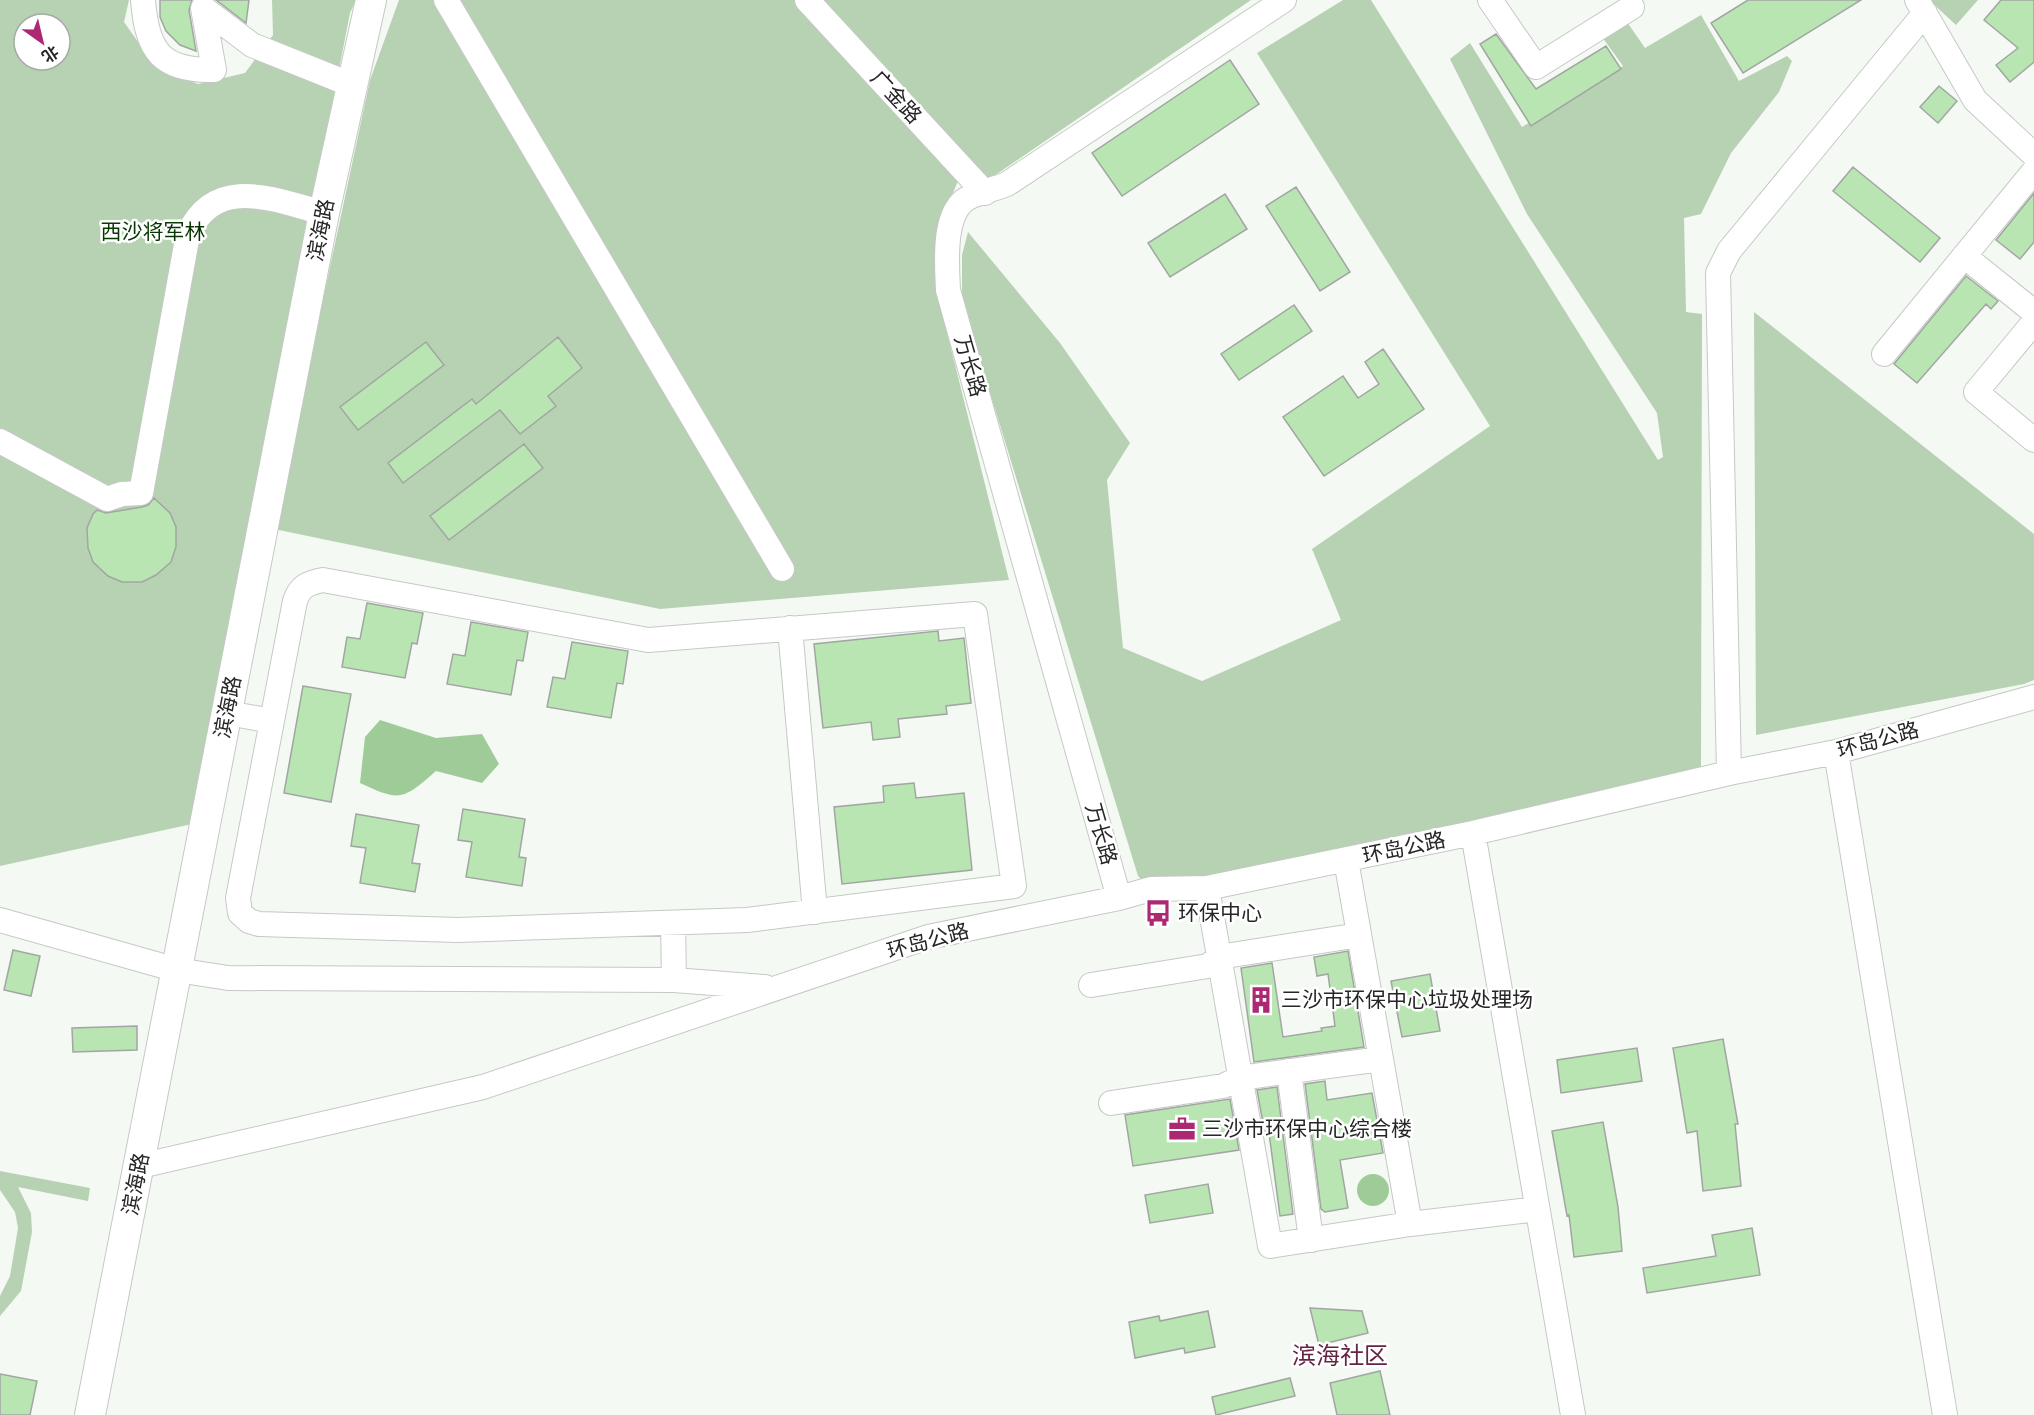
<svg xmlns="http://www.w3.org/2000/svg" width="2034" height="1415" viewBox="0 0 2034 1415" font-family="Rubik,'Noto Sans SC',sans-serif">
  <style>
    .green { fill: #b7d2b3; fill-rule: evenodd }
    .water { fill: #9fcb99 }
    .building { fill: #b8e5b2; stroke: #a2a6a2; stroke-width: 1.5 }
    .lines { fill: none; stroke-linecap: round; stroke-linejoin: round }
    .minor-casing { stroke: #c5c9c5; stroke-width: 26 }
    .major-casing { stroke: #c5c9c5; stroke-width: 32 }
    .minor { stroke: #fff; stroke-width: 24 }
    .major { stroke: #fff; stroke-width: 30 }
    .labels { text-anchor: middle; stroke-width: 5; stroke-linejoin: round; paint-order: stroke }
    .street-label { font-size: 21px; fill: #252625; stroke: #fff }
    .park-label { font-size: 21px; fill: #093704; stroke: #fff }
    .poi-label { font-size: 21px; fill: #252625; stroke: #fff; text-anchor: start }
    .quarter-label { font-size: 24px; fill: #642444; stroke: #fff }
  </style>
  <rect width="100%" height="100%" fill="#f5f9f4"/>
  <path class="green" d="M0,0H129L124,22L157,69L198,84L245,73L273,35L272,0H356L350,13L192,824L0,866ZM24,24H60V60H24Z
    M399,0H1251L994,176L957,183L939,228L938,297L1009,580L660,609L274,529L370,80Z
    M1343,0H1371L1658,460L1663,457L1657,413L1527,214L1450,59L1470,43L1522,127L1623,66L1602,37L1627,22L1645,48L1701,15L1739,81L1787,56L1792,61L1779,92L1731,153L1701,214L1684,218L1686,312L1702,314L1701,773L1151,889L1138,876L962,301V255L968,232L1060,343L1130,443L1107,480L1123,648L1202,681L1341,620L1312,549L1490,426L1257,53Z
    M1929,0H1978L1956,25Z
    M1754,312L2034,534V680L2024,684L1756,735Z
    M0,1171L90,1188L88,1201L18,1187L31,1213L32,1232L21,1291L0,1316V1296L10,1276L18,1228L15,1212L0,1190Z"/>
  <path class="water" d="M380,720L436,738L482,734L499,764L482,783L436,771C403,800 400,802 360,783L365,737Z
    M1357 1190a16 16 0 1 1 32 0a16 16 0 1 1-32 0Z"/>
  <path class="building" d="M160,0H192L189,10L196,51L180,45L166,31L160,17Z
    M216,0H249L246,23Z
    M1748,0H1861L1743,73L1711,23Z
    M2001,0H2034V62L2010,82L1996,65L2018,48L1984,20Z
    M1496,34L1536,89L1606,46L1621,69L1531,126L1480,44Z
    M1230,60L1259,104L1122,196L1092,153Z
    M1939,86L1957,101L1938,123L1920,107Z
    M1853,167L1940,238L1920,262L1833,191Z
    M1296,187L1350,272L1320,291L1266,206Z
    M2034,193V242L2020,259L1996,240Z
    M1225,194L1247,229L1170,277L1148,243Z
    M1966,276L1998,301L1991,309L1986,304L1917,383L1894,364Z
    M1294,305L1312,331L1239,380L1221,354Z
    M558,337L582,368L548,396L556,406L520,434L500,410L403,483L388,463L472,399L476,404Z
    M426,342L444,365L358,430L340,407Z
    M1383,349L1424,409L1324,476L1283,417L1343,376L1358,398L1379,384L1365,362Z
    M524,444L543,468L449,540L430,516Z
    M154,498L170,513L176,527V547L171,562L156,575L142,582H122L108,576L93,562L88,548L87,528L93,514L97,510L106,513L142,507L148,505Z
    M367,603L423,613L417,644L412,643L405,678L342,667L347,637L360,639Z
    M471,622L528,632L523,661L517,660L511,695L447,684L453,654L465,656Z
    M938,631L939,641L964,638L971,703L946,706L947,714L898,719L900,737L873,740L871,722L823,728L814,644Z
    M572,642L628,651L623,684L617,683L611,718L547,707L553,677L565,679Z
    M303,686L351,694L331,802L284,793Z
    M914,783L916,798L964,793L972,870L842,884L834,807L884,802L883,786Z
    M463,809L525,819L519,857L526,858L522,886L466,877L472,842L458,840Z
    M356,814L419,825L412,863L420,864L415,892L360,883L366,848L351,846Z
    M13,950L40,956L31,996L4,990Z
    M1348,951L1364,1047L1254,1062L1241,968L1272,963L1283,1037L1322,1031L1321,1028L1335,1026L1328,974L1317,976L1314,957Z
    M1430,974L1440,1031L1402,1037L1391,981Z
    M137,1026V1050L73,1052L72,1028Z
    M1723,1039L1738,1124H1735L1741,1186L1703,1191L1697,1131L1687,1133L1673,1048Z
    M1637,1048L1642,1081L1561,1093L1557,1060Z
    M1325,1081L1327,1100L1372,1093L1383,1153L1340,1160L1348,1208L1325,1212L1321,1209L1305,1084Z
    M1277,1087L1293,1214L1280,1216L1269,1133L1265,1134L1257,1090Z
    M1230,1099L1239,1150L1133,1166L1125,1115Z
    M1603,1122L1618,1207L1622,1251L1574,1257L1569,1215L1567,1216L1552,1131Z
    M1208,1184L1213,1213L1150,1223L1145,1195Z
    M1752,1228L1760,1275L1647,1293L1643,1268L1716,1256L1712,1235Z
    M1310,1308L1362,1311L1368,1333L1319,1345Z
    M1208,1311L1215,1347L1185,1353L1184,1348L1135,1358L1129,1322L1159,1316L1160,1321Z
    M1380,1371L1390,1415H1337L1330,1383Z
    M0,1374L37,1381L30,1415H0Z
    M1290,1378L1295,1396L1216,1415L1212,1397Z"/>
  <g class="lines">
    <defs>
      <path id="minor" d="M143,0C147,51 161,71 214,70L203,8L252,45L352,85
        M446,0L782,569
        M807,0L985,193
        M1490,0L1536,67L1632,7
        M1917,0L1975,100L2034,155
        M1964,256L2034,312
        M2034,322L1976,392L2034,440
        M1884,354L2034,171
        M0,441L107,499L122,494L141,493L188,234C216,174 274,200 324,213
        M323,580L648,640L975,614L1014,886L747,920L458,930L259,924L249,921L240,913L238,898L295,601C300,586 308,583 323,580Z
        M790,628L815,912
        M227,713L272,721
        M1836,752L1945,1415
        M1729,773L1718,273L1729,251L1925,13
        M1473,833L1573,1415
        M1207,888L1270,1246L1410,1224L1346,860
        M1119,898L948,290C947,265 942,212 968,198C978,192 996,189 1007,184L1284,0
        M0,920L177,970L228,978L674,980L765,987
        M673,923L674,980
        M1091,985L1208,966L1219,957L1359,935
        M1289,1071L1311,1240
        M1111,1103L1223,1086L1240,1078L1381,1059
        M140,1166L483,1087L928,937L1119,898L1151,889L1207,888L1473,833L1729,773L1836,752L2034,697
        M1410,1224L1537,1209"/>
      <path id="major" d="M90,1415L324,213L371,0"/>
    </defs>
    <use href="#minor" class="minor-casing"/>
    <use href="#major" class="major-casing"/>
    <use href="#minor" class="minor"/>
    <use href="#major" class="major"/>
  </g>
  <defs>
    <symbol id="bus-bare" viewBox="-9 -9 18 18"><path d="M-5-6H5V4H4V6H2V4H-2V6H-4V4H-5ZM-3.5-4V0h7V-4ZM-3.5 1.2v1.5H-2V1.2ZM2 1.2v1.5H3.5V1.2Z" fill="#ac2872" stroke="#fff" stroke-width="2.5" paint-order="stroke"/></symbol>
    <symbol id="building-bare" viewBox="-9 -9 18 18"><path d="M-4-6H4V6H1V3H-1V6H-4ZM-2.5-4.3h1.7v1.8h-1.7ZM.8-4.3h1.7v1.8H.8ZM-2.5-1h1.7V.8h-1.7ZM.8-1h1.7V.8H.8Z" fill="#ac2872" stroke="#fff" stroke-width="2.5" paint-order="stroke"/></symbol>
    <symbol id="office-bare" viewBox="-9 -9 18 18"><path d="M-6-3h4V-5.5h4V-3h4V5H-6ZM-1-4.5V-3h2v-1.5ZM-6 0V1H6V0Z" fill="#ac2872" stroke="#fff" stroke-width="2.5" paint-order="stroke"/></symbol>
  </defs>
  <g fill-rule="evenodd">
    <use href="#bus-bare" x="1139" y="894" width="38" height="38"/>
    <use href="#building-bare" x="1242" y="981" width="38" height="38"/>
    <use href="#office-bare" x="1163" y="1110" width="38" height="38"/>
  </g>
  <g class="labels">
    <g class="street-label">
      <text transform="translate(896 97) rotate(47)" y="7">广金路</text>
      <text transform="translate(321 230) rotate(-79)" y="7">滨海路</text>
      <text transform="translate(970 366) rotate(74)" y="7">万长路</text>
      <text transform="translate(228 707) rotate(-79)" y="7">滨海路</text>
      <text transform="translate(1878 740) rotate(-15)" y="7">环岛公路</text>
      <text transform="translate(1101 834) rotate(74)" y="7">万长路</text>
      <text transform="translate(1404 848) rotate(-12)" y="7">环岛公路</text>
      <text transform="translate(928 941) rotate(-15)" y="7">环岛公路</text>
      <text transform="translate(136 1184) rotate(-79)" y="7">滨海路</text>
    </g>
    <g class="park-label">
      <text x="153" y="239">西沙将军林</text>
    </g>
    <g class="poi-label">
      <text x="1178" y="920">环保中心</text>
      <text x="1281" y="1007">三沙市环保中心垃圾处理场</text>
      <text x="1202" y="1136">三沙市环保中心综合楼</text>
    </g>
    <g class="quarter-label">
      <text x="1340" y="1364">滨海社区</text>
    </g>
  </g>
  <g transform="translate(42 42) rotate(146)"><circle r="28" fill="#ffffff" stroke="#a8a8a8" stroke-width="1.5"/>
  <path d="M0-4.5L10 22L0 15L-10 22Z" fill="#ac2872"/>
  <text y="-9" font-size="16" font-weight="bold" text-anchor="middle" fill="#252625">北</text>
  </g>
</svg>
